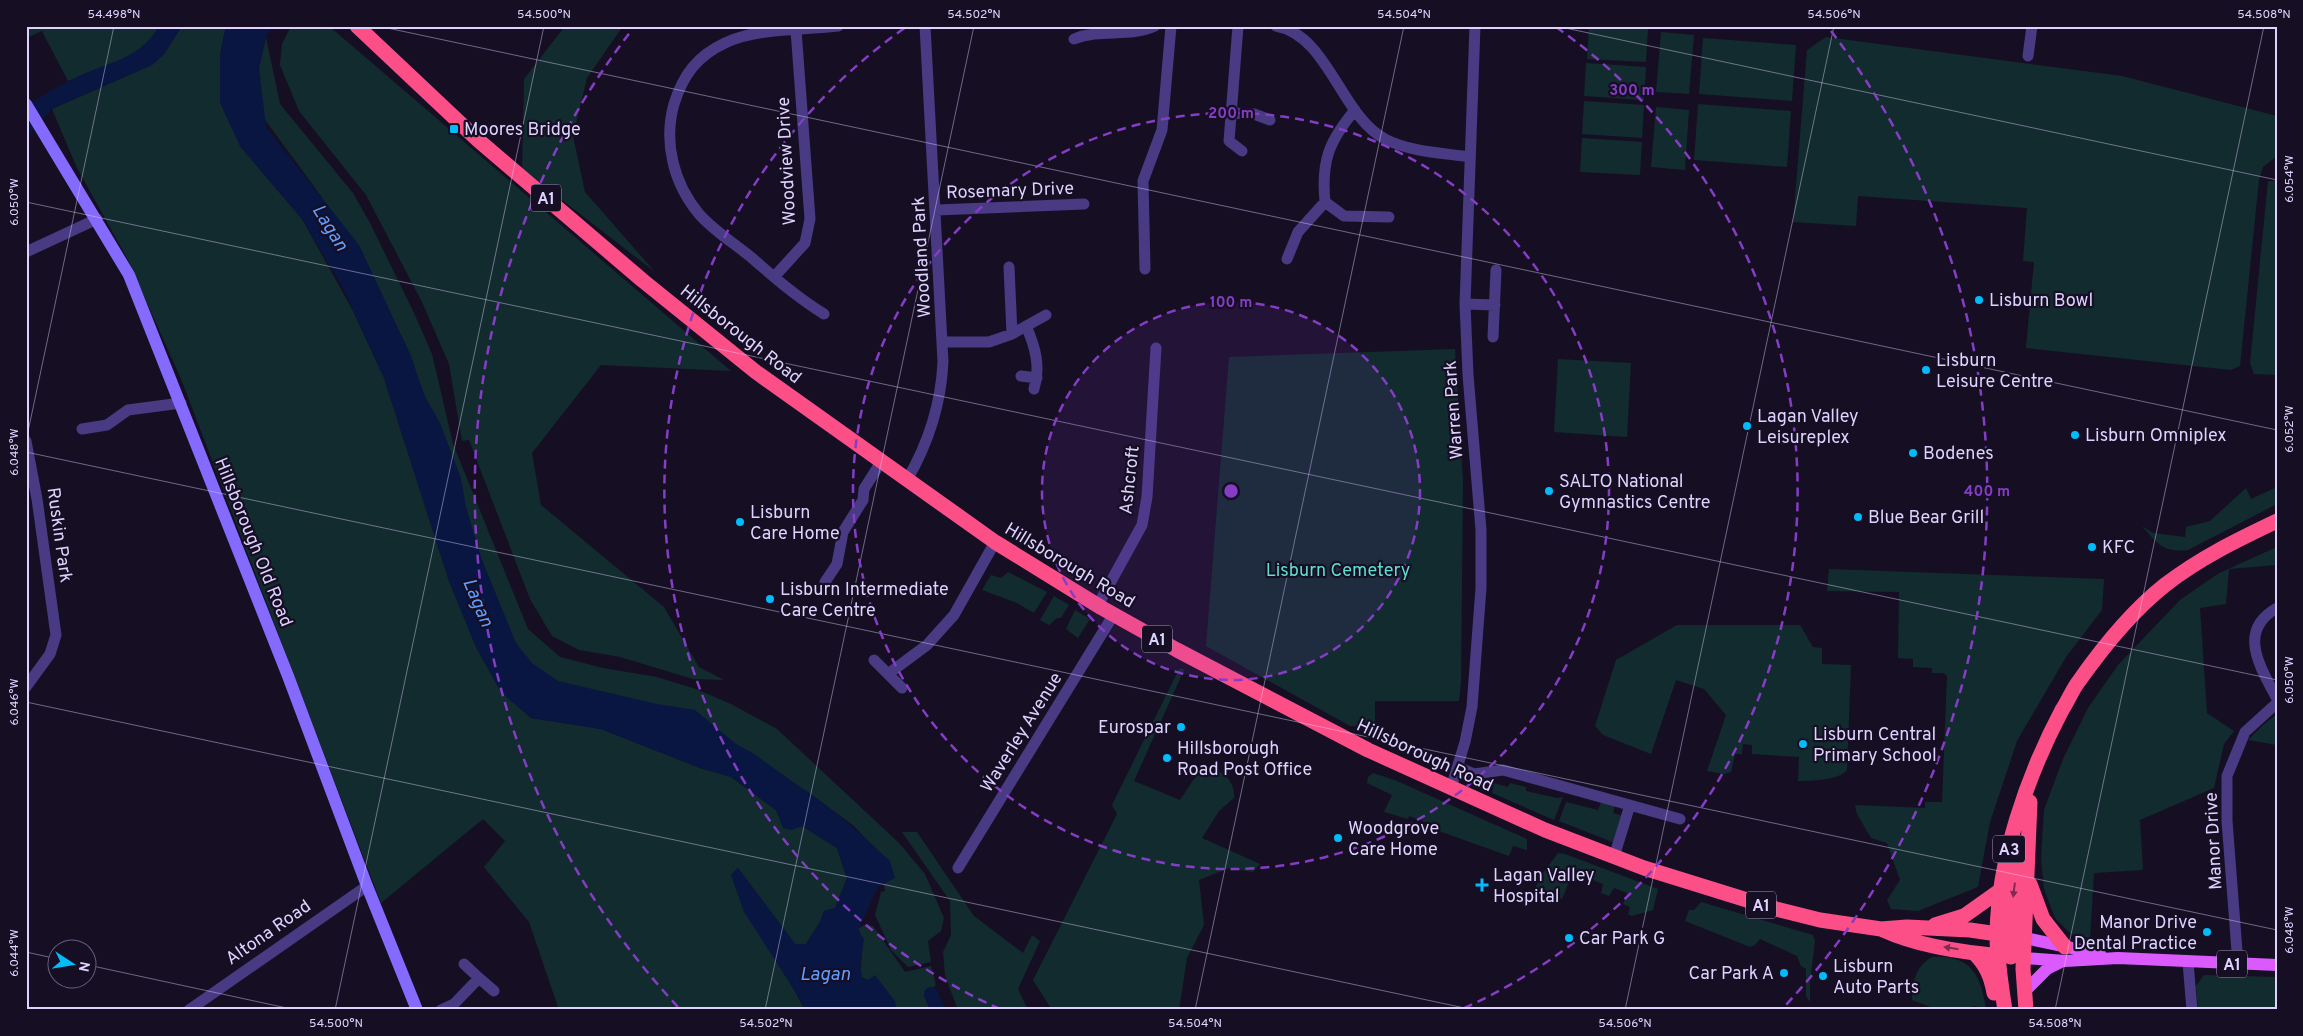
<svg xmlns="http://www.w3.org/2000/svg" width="2303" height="1036" viewBox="0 0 2303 1036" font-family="Overpass,sans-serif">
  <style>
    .green { fill: #122b2e }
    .water { fill: #0a1642 }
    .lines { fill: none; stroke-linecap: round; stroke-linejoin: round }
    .canal { stroke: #0a1642; stroke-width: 14 }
    .street { stroke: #483a83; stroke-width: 11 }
    .secondary { stroke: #856afe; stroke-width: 12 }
    .primary { stroke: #da5afd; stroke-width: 12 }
    .highway { stroke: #fd4f87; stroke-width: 15 }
    .oneway { fill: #7e2c51 }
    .ticks { fill: none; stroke: #ded2ff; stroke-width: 1; stroke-opacity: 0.45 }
    .ring { fill: none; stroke: #853dc5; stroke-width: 2.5; stroke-dasharray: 9 6 }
    .poi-dot { fill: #02bbfb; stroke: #160f24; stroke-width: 2 }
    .labels { text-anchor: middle; stroke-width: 4.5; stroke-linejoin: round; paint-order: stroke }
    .shield { fill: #160f24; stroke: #a298bd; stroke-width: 1 }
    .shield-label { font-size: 16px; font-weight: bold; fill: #ded2ff }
    .poi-label { font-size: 18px; fill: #ded2ff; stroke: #160f24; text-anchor: start }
    .street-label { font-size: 18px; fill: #ded2ff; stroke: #160f24 }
    .park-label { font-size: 18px; fill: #5eded2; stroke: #160f24 }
    .water-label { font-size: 19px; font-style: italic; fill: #619dfe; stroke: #160f24 }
    .centre { fill: #853dc5; stroke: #160f24; stroke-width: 2.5 }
    .ring-label { font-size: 15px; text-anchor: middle; font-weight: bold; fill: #853dc5; stroke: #160f24; stroke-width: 4.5; stroke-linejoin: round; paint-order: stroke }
    .neatline { fill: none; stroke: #ded2ff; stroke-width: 2 }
    .ticks-label { font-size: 12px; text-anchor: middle; fill: #ded2ff }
  </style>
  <rect width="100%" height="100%" fill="#160f24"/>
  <path class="green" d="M26,26H159L150,41L130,56L68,81L42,31L26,38Z
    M182,26H226L220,55L240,146L302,219L353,311L384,378L449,581L476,647L501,692L531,718L601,729L700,768L731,777L776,810L780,819L791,830L802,826L837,848L847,878L835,908L824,911L820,922L806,944H795L738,868L731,875L805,1010H559L529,922L484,867L505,841L483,819L381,903L181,379L127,258L77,168L52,109L152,65L164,54Z
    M291,26H329L731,371L601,365L532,453L541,505L664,607L699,667L724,680L693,679L620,657L579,650L552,636L530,599L469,440L462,441L449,364L422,302L366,195L299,111L280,65L282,44Z
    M565,26H623L587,78L573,136L585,192L655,272L522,169L524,79Z
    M1589,26L1648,29L1646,62L1587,59Z
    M1661,32L1694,35L1689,94L1656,92Z
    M266,37L280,104L353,193L370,223L414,313L432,354L453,444L528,629L560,657L603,668L657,677L696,689L731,704L777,729L899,843L925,874L944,918L941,931L928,941L931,962L908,967L891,950L875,915L881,892L885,891L880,854L854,826L805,790L554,682L522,656L500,614L476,552L448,445L426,399L405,343L321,196L260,113L259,68Z
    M1826,37L2122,76L2277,116V156L2263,167L2259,180L2240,366L2231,370L2026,348L2034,262L2023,261L2027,208L1858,196L1856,226L1793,222L1807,50Z
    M1703,38L1796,45L1792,101L1699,94Z
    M1586,63L1646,67L1644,100L1584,96Z
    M1584,101L1644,105L1642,138L1582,134Z
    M1698,104L1791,111L1787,167L1694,160Z
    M1656,107L1689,110L1685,170L1651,167Z
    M1582,138L1642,142L1640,175L1580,172Z
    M2268,181H2277V375L2254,374L2250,363Z
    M1455,349L1463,481L1461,683L1459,701H1375V726H1350L1206,646L1229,357Z
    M1558,359L1631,363L1627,437L1554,432Z
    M2277,487V504L2188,550C2163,553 2157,543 2142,526L2153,533L2185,537L2186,527L2210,521L2246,488L2251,499Z
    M2277,547V565L2229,569L2226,604L2200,608L2207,713L2234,731L2224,744L2214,788L2140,820L2143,870L2094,873L2090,938L2071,934L2055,918L2044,889L2041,859L2044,810L2063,759L2088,708L2118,665L2156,625L2180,600L2219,573Z
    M1829,569L2104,579L2102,610L2066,657L2017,741L1990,822L1978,887L1918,911L1891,909L1887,900L1900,880L1887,843L1871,838L1857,814L1855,805L1925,808V802H1942L1947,676L1943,673H1932V668L1913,667V659L1898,658L1899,592L1827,591Z
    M1008,572L1047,592L1034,613L1017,603L982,590L991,575L1001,578Z
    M1054,596L1069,605L1061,618H1057L1049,625L1040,620Z
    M1075,610L1090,619L1078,638L1066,629Z
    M1677,625H1800L1813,647L1822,648V664L1851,665L1847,770C1840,780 1810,781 1798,781L1799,757L1752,754V745L1743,744L1742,754H1735L1731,772L1724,774L1707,771L1726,715L1704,689L1676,680L1651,754L1603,735L1595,726L1616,660Z
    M1182,668L1184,670L1134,781L1180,800C1186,792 1190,783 1197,776C1214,760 1236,778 1234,798L1219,811L1202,838L1260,864L1253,872L1229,868L1199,880L1204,925L1187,958L1179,1010H1052L1033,980L1117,814L1112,805L1179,669Z
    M2277,714V745L2248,740L2263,725Z
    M1373,773L1397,781L1527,839V850L1513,846L1509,856L1436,830L1437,826L1409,816L1408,819L1384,812L1392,795L1367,783L1368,777Z
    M1494,783L1508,787L1510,783L1526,787V791L1557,798L1563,797L1554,820L1492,793Z
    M1566,802L1598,810L1601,802L1615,805L1613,813L1623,816L1615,843L1559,821Z
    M902,832H917L974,916L1023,953L1032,935L1040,941L1018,989L1028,1010H958L945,976L943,952L951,935L950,901Z
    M1558,853L1565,854L1658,889L1653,910L1632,916L1628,914L1630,907L1623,904L1627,893L1614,888L1609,896L1601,893L1603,884L1573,872L1562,899L1536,891L1535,888L1543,873Z
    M1701,902L1813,935L1815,941L1810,982V1002L1806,996V969L1801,966L1797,956L1760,939L1755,945L1750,947L1685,921L1689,910H1694Z
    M864,925L873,926L905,972L931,966L936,985L924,995L930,1010H891L871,981L861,978C859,959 867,945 858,929Z
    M1932,957C1971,955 1980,974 1986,1008L1973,1006L1971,1010H1938L1912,1000C1913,981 1915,967 1932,957Z
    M2204,975L2277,977V1010H2198L2196,986Z"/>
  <path class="water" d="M159,26H182L164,54L152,65L53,108L29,135L26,136V105C42,96 57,87 73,79C106,62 139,61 159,26Z
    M226,26H272L266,37L259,67L266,127L359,245L411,356L424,395L440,423L461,478L466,507L482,560L516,643L532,663L558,681L657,704L695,710L736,744L751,752L827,806L855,829L890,861L895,878L878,887L858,930L864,939L860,965L862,977L868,980L875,975L895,1001L897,1010H805L798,996L744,912L731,875L738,868L795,944H806L820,922L824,911L835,908L847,879L837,848L802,826L791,830L783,828L776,810L731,777L700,768L601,729L531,718L501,692L476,647L449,581L384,378L342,286L302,219L240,146L220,103V55Z"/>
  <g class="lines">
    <path class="canal" d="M931,994L938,1010"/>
    <path class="street" d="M1238,26L1229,141L1242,151
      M1276,26C1328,35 1341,116 1385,139C1410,152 1443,153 1470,157
      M1074,39C1102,28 1128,38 1155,26
      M2028,56L2032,26
      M1355,110C1329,141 1321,161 1325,202L1344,216L1389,217
      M1232,113L1254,114L1270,120
      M937,210L1084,204
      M26,252L97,219
      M1287,259L1298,232L1325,202
      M1009,267L1012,334
      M1145,269L1143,181L1162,130L1171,26
      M774,277L805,243L810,219L796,30
      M1465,304L1495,305
      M824,314C798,298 775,278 752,258C735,244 714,231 699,214C674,184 663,143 674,104C683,75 697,56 725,43C756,28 804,30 838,26
      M1026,326C1035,346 1041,367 1034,389
      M1493,337L1496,270
      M943,342H989L1012,334L1046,315
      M1021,376L1037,378
      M82,429L107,425L128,410L181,403
      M26,441L37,499L56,635L50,654L26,687
      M907,480C928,444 941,403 943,362L925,26
      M825,582L837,564L843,532L863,500L864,489L881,462
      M1098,605L1142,525L1147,497L1156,348
      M2277,608C2236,631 2261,668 2277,699
      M874,660L902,688
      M888,674L927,645L954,615L995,542
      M1458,767L1474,774L1503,770L1680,819
      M1451,788L1465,742L1472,707L1481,588V530L1468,375L1465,304L1475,26
      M1614,857L1630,805
      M958,868L1114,614
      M2188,962L2192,1010
      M464,964L479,978
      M2238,964L2227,821V776L2245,732L2277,703
      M189,1010L367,886
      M441,1010L454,1004L479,978L494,991"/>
    <path class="secondary" d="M26,104L129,275L288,676L367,886L417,1010"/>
    <path class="primary" d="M2025,938L2100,954
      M2024,958L2065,961L2118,958L2277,965
      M2025,991L2047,969L2063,961"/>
    <path class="highway" d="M357,26L478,140L642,280L756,372L995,542L1102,608L1177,650L1368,750L1545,830L1644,868L1776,909L1820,920L1881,929L1907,927L1970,930L2025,938
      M2030,884L2043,919L2065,947
      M1935,925L1964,916L2002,889
      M1883,930C1920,947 1965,953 2006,956
      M1974,953C1986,965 1991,976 1994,993
      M2011,957L2012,901L2019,849
      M2005,1010C2001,985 1997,960 1997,934C1998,860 2027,776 2062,710C2068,701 2072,690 2079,681C2103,647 2132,611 2165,585C2200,558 2237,540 2277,521
      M2026,1010L2023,969L2030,802"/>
  </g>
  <defs><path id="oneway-solid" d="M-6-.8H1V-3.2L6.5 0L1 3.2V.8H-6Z" transform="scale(1.25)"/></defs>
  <g class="oneway">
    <use href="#oneway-solid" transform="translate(2014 890) rotate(97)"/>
    <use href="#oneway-solid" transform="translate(1951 948) rotate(-171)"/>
  </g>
  <path class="ticks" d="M378,26L2277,430M1556,26L2277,180M26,202L2277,680M26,441L114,26M26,452L2277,930M26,702L1474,1010M26,952L58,959M88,965L296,1010M335,1010L544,26M765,1010L974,26M1195,1010L1404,26M1625,1010L1834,26M2055,1010L2264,26"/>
  <circle cx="1231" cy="491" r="189" fill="#853dc5" fill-opacity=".12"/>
  <g class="ring">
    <circle cx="1231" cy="491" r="189"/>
    <circle cx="1231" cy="491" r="378"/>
    <path d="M1000 1009A567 567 0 0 1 906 27M1556 27A567 567 0 0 1 1462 1009"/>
    <path d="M678 1007A756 756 0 0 1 631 31M1831 31A756 756 0 0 1 1784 1007"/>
  </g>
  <g class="poi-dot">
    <rect x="449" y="124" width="10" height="10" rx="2.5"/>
    <circle cx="1979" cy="300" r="5"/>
    <circle cx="1926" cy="370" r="5"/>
    <circle cx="1747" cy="426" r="5"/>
    <circle cx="2075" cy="435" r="5"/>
    <circle cx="1913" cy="453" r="5"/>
    <circle cx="1549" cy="491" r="5"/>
    <circle cx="1858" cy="517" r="5"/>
    <circle cx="740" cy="522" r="5"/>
    <circle cx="2092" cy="547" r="5"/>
    <circle cx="770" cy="599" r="5"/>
    <circle cx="1181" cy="727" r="5"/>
    <circle cx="1803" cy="744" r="5"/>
    <circle cx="1167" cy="758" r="5"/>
    <circle cx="1338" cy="838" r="5"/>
    <path d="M1479.5 877.5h5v5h5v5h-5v5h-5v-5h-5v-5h5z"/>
    <circle cx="2207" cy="932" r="5"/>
    <circle cx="1569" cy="938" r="5"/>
    <circle cx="1784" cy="973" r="5"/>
    <circle cx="1823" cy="976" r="5"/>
  </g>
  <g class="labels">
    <g class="shield">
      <rect x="531" y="184.5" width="30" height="27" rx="4"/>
      <rect x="1142" y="625.5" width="30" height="27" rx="4"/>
      <rect x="1993" y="835.5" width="32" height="27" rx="4"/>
      <rect x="1746" y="891.5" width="30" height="27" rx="4"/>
      <rect x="2217" y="950.5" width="30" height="27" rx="4"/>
    </g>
    <g class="shield-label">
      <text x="546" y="204">A1</text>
      <text x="1157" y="645">A1</text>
      <text x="2009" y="855">A3</text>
      <text x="1761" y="911">A1</text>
      <text x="2232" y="970">A1</text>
    </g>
    <g class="poi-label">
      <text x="464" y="135">Moores Bridge</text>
      <text x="1989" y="306">Lisburn Bowl</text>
      <text x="1936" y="366">Lisburn<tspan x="1936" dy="21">Leisure Centre</tspan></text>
      <text x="1757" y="422">Lagan Valley<tspan x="1757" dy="21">Leisureplex</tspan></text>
      <text x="2085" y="441">Lisburn Omniplex</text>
      <text x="1923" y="459">Bodenes</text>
      <text x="1559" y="487">SALTO National<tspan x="1559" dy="21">Gymnastics Centre</tspan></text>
      <text x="750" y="518">Lisburn<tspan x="750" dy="21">Care Home</tspan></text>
      <text x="1868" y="523">Blue Bear Grill</text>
      <text x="2102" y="553">KFC</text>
      <text x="780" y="595">Lisburn Intermediate<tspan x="780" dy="21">Care Centre</tspan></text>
      <text x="1171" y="733" text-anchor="end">Eurospar</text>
      <text x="1813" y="740">Lisburn Central<tspan x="1813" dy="21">Primary School</tspan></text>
      <text x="1177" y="754">Hillsborough<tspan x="1177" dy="21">Road Post Office</tspan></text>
      <text x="1348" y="834">Woodgrove<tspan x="1348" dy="21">Care Home</tspan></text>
      <text x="1493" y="881">Lagan Valley<tspan x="1493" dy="21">Hospital</tspan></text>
      <text x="2197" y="928" text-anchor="end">Manor Drive<tspan x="2197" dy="21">Dental Practice</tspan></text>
      <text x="1579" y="944">Car Park G</text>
      <text x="1833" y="972">Lisburn<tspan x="1833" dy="21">Auto Parts</tspan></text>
      <text x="1774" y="979" text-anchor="end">Car Park A</text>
    </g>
    <g class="street-label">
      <text transform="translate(786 161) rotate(-93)" y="6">Woodview Drive</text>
      <text transform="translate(1010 190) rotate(-2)" y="6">Rosemary Drive</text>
      <text transform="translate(921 257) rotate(-93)" y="6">Woodland Park</text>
      <text transform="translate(741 334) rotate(38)" y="6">Hillsborough Road</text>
      <text transform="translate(1453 410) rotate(-94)" y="6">Warren Park</text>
      <text transform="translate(1129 480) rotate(-84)" y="6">Ashcroft</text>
      <text transform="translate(60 535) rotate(82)" y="6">Ruskin Park</text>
      <text transform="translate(254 542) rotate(68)" y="6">Hillsborough Old Road</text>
      <text transform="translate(1070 565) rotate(31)" y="6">Hillsborough Road</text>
      <text transform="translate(1021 732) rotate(-58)" y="6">Waverley Avenue</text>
      <text transform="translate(1425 755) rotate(25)" y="6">Hillsborough Road</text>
      <text transform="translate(2213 841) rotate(-93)" y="6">Manor Drive</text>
      <text transform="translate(268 932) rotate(-35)" y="6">Altona Road</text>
    </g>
    <g class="park-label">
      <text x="1338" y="576">Lisburn Cemetery</text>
    </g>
    <g class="water-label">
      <text transform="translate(331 227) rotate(58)" y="7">Lagan</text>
      <text transform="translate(479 602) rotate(67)" y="7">Lagan</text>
      <text x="825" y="980">Lagan</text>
    </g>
  </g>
  <circle cx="1231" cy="491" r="8" class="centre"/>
  <g class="ring-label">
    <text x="1632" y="95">300 m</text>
    <text x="1231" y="118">200 m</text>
    <text x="1231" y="307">100 m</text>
    <text x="1987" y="496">400 m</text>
  </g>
  <rect width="2303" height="1036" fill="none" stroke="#160f24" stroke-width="55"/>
  <g transform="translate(72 964) rotate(102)"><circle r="24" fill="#160f24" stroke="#665d7c"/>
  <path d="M0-4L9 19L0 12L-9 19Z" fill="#02bbfb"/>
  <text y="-8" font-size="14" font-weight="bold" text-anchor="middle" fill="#ded2ff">N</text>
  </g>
  <rect x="28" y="28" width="2248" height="980" class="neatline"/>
  <g class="ticks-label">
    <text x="114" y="18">54.498°N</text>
    <text x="544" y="18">54.500°N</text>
    <text x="974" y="18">54.502°N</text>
    <text x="1404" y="18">54.504°N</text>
    <text x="1834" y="18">54.506°N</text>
    <text x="2264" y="18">54.508°N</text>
    <text transform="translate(2289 179) rotate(-90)" y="4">6.054°W</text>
    <text transform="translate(14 202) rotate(-90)" y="4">6.050°W</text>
    <text transform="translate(2289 429) rotate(-90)" y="4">6.052°W</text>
    <text transform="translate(14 452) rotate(-90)" y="4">6.048°W</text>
    <text transform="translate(2289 680) rotate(-90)" y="4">6.050°W</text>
    <text transform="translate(14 702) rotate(-90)" y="4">6.046°W</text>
    <text transform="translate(2289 930) rotate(-90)" y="4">6.048°W</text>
    <text transform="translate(14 953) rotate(-90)" y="4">6.044°W</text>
    <text x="336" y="1027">54.500°N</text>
    <text x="766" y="1027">54.502°N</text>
    <text x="1195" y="1027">54.504°N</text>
    <text x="1625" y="1027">54.506°N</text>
    <text x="2055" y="1027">54.508°N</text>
  </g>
</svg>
